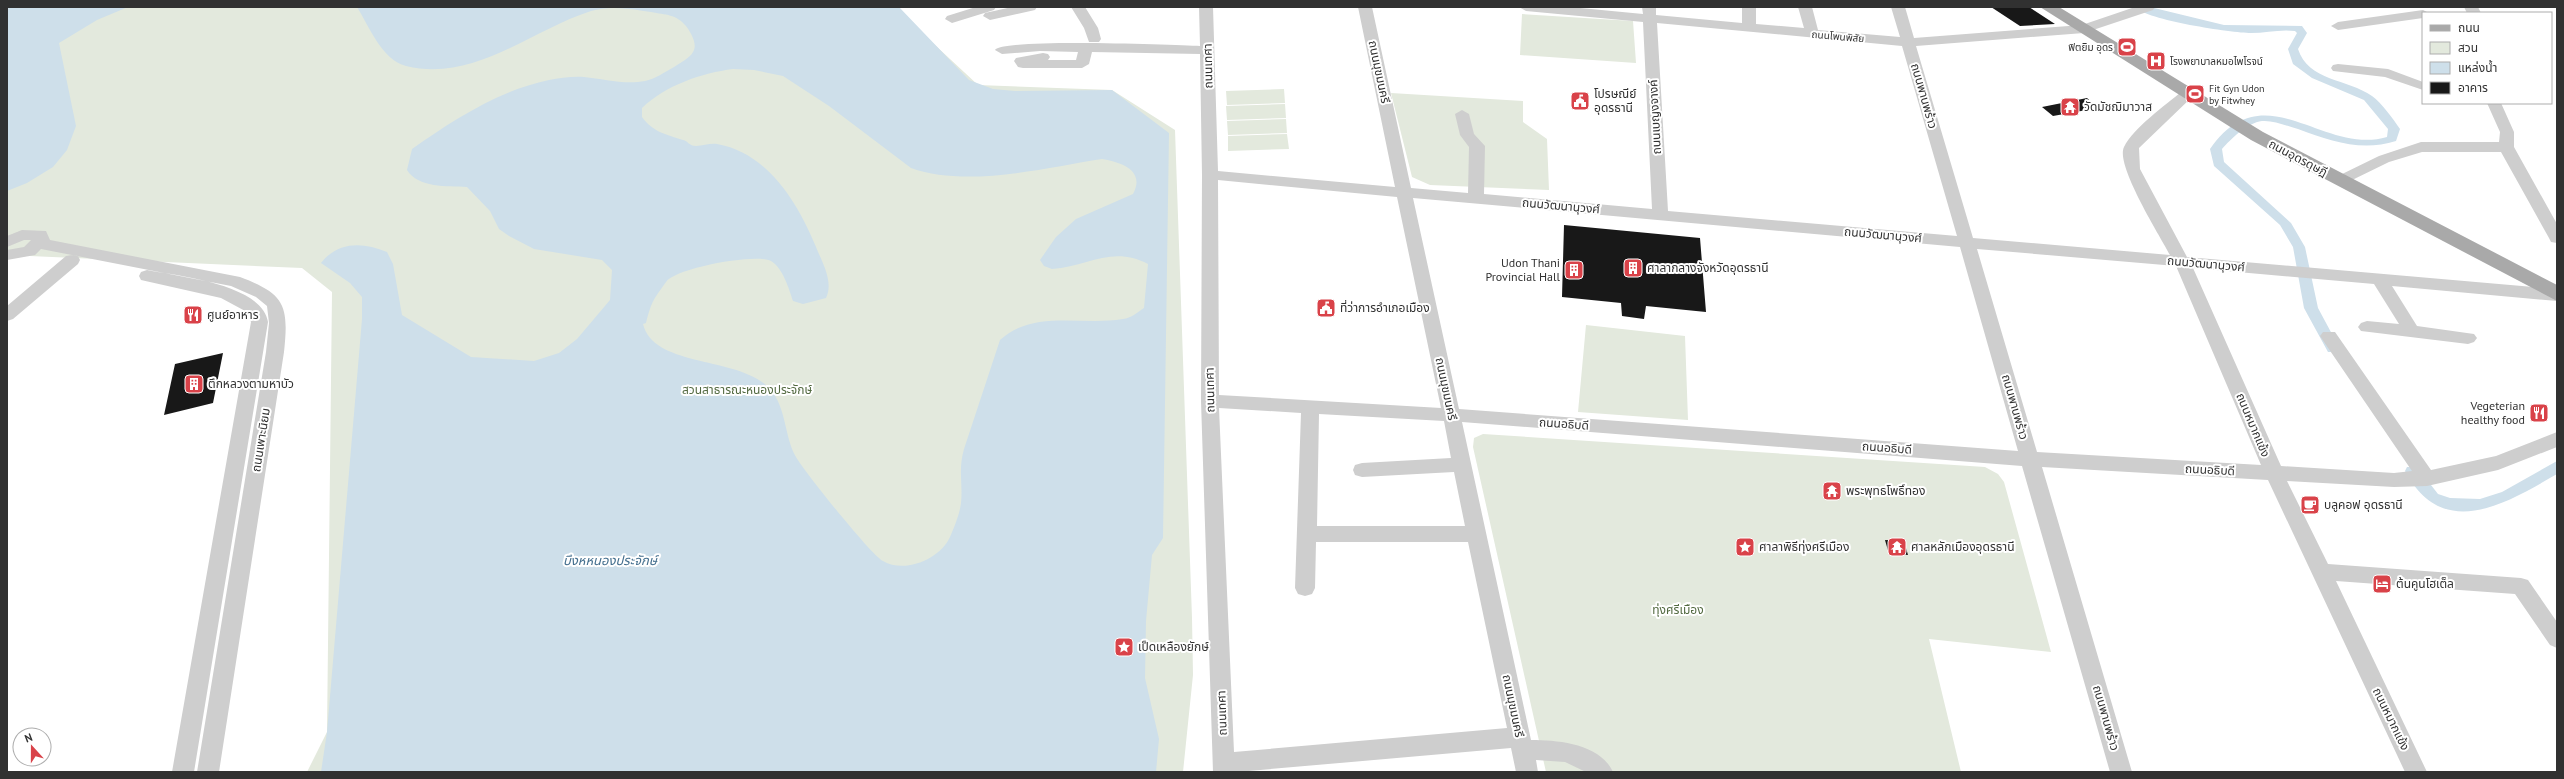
<svg xmlns="http://www.w3.org/2000/svg" width="2564" height="779" viewBox="0 0 2564 779" font-family="'PT Sans','Noto Sans Thai',sans-serif">
  <style>
    .green { fill: #e3e9dd }
    .water { fill: #cedfea; fill-rule: evenodd }
    .lines { fill: none; stroke-linecap: round; stroke-linejoin: round }
    .canal { fill: #cedfea; fill-rule: evenodd }
    .building { fill: #181818 }
    .minor { fill: #cecece; fill-rule: evenodd }
    .major { fill: #a9a9a9; fill-rule: evenodd }
    .labels { text-anchor: middle; stroke-width: 4; stroke-linejoin: round; paint-order: stroke }
    .far-street-label { font-size: 10px; fill: #313131; stroke: #fff }
    .far-poi-label { font-size: 10px; fill: #313131; stroke: #fff; text-anchor: start }
    .street-label { font-size: 12px; fill: #313131; stroke: #fff }
    .poi-label { font-size: 12px; fill: #313131; stroke: #fff; text-anchor: start }
    .park-label { font-size: 12px; fill: #536a41; stroke: #fff }
    .water-label { font-size: 13px; font-style: italic; fill: #446f8e; stroke: #fff }
  </style>
  <rect width="100%" height="100%" fill="#fff"/>
  <path class="green" d="M7,7H894L978,85L1112,90L1175,130L1192,618L1193,675L1183,772H307L327,732L332,292L302,268L7,255Z
    M1522,14L1633,21L1636,63L1520,55Z
    M1284,89L1285,103L1227,105L1226,91Z
    M1391,93L1523,101V122L1547,139L1549,190L1430,185L1412,177Z
    M1285,104L1286,118L1227,120L1226,106Z
    M1286,119L1287,133L1228,135L1227,121Z
    M1287,134L1289,149L1228,151V136Z
    M1586,325L1685,336L1688,420L1578,412Z
    M1483,434L1985,467L1998,474L2004,482L2051,652L1929,639L1961,772H1546L1473,447L1474,438Z"/>
  <path class="water" d="M7,7H128L97,20L59,43L76,126L67,150L53,167L27,183L7,191Z
    M357,7H899L969,80L993,89L1015,91L1112,90L1169,133L1163,538L1152,555L1146,621L1145,678L1159,739L1156,772H321L327,732L362,319V297L350,283L321,263C338,241 363,242 387,252L393,264L402,315L471,357L534,361L559,353L577,339L610,300L612,270L602,260L534,249L509,236L499,229L490,211L467,187C447,186 418,188 407,170L412,149C453,120 500,90 549,80C560,78 573,76 584,77C604,79 625,85 645,81C655,79 665,72 674,67C680,63 690,58 693,52C698,44 691,33 686,26C676,14 666,15 651,12C632,9 611,5 591,11C531,30 474,83 406,66C382,60 369,26 357,7ZM733,69L754,70L783,76L829,106L911,168C967,188 1044,168 1102,159C1120,162 1146,170 1133,194L1076,219L1056,237L1040,260L1044,266L1052,269C1088,266 1113,245 1148,264L1144,308C1138,312 1131,318 1123,319C1081,326 1034,309 1000,340L964,449C958,470 963,483 961,503C960,513 954,528 950,537C940,559 905,574 883,561C871,555 804,471 796,457C784,436 787,410 771,390C741,355 654,369 643,324L646,323C652,299 655,298 666,282C675,268 757,253 771,261C783,268 789,289 793,301L803,304L826,298C834,282 822,262 816,247C798,203 768,153 717,144C710,143 703,146 696,146C689,146 688,141 683,140C665,134 653,132 642,117V108C666,85 702,73 733,69Z"/>
  <g class="lines">
    <path class="canal" d="M2135,7H2150L2224,25L2302,26L2307,33L2298,49C2308,81 2348,79 2372,96C2382,103 2393,119 2400,129L2396,141C2361,152 2331,141 2298,129C2287,126 2273,120 2262,121C2247,123 2231,139 2222,149L2224,162L2291,223L2305,247L2318,308L2340,349L2338,352H2328L2304,308L2293,247L2280,225L2214,166L2210,149C2264,71 2323,156 2387,137L2388,129L2364,100L2312,78L2293,64L2288,49L2297,33L2295,31C2280,29 2266,33 2251,33C2232,33 2146,20 2135,7Z
      M2557,461V474C2505,504 2443,542 2405,471L2407,467H2417L2438,494L2450,498L2480,499L2502,492Z"/>
  </g>
  <path class="building" d="M1991,7H2029L2055,24L2020,26Z
    M2087,98L2098,108L2053,116L2042,107Z
    M1564,225L1700,238L1706,312L1646,306L1644,319L1622,316L1621,303L1562,297Z
    M223,353L213,403L164,415L175,364Z
    M1885,540L1904,541L1908,555L1889,554Z"/>
  <g class="lines">
    <path class="minor" d="M976,7H996L994,10L952,23L945,19L947,16Z
      M1012,7H1037L1035,10L990,20L983,16L985,13Z
      M1071,7H1085L1098,28L1101,39L1099,42H1089L1084,28Z
      M1199,7H1213L1218,171L1395,187L1358,7H1372L1411,188L1468,193L1469,147L1460,135L1455,114L1462,110L1469,114L1474,134L1485,146L1484,194L1652,209L1643,22L1526,11L1519,7H1570L1643,14L1642,7H1656V15L1742,23V7H1756V24L1804,28L1798,7H1812L1818,30L1900,37L1891,7H1905L1914,38L2082,25L2135,7H2155L2153,10L2084,33L1916,46L1973,238L2170,255C2160,236 2115,165 2124,147C2134,127 2165,106 2182,91H2192L2194,94L2192,97L2139,148L2140,169L2187,257L2557,289V301L2392,286L2417,326L2474,334L2477,338L2474,342L2468,344L2361,331L2358,327L2361,323L2367,321L2399,324L2374,284L2193,268L2281,466L2394,473L2412,471L2320,336L2323,332H2335L2431,470L2496,456L2557,432V447L2498,470L2427,486L2394,487L2287,481L2328,564L2521,578L2528,580L2557,622V648L2550,645L2515,594L2336,581L2427,772H2405L2268,480L2042,467L2132,772H2110L2022,466L1462,422L1531,740C1559,740 1600,744 1613,772H1586L1565,762L1536,760L1538,772H1516L1511,748L1237,772H1213L1201,401L1202,175L1200,54L1092,52L1089,64L1082,68H1023L1018,67L1014,61L1016,58L1043,53L1048,54L1050,57L1048,60H1076L1078,52L1040,51L1002,54L995,50C1003,38 1175,45 1200,46ZM1657,23L1902,46L1957,236L1668,211ZM1218,180L1397,197L1441,408L1219,395ZM1413,198L1960,247L2018,451L1459,409ZM1977,249L2176,266L2261,465L2037,452ZM1219,408L1301,413L1295,588L1298,594L1305,596L1312,594L1315,588L1316,542H1468L1507,728L1234,752ZM1319,414L1444,421L1451,458L1362,463L1355,465L1353,470L1355,475L1362,477L1454,472L1465,526H1317Z
      M2464,7H2478L2481,13H2467Z
      M2423,10L2429,13H2423V18L2338,30L2331,26L2338,22Z
      M2338,64L2388,69L2423,82V90L2385,77L2333,71L2331,68L2333,65Z
      M2487,103H2501L2514,132V147L2557,224V243L2551,242L2549,238L2501,152H2422L2389,162L2346,183L2341,185L2333,180L2336,177L2379,156L2421,142H2499L2500,132Z
      M22,230L46,231L50,240L240,277C285,294 289,305 284,352L219,772H197L266,352L269,323L267,306L256,297L231,286L41,249L35,255L7,260V250L24,247L31,240H24L7,247V236Z
      M72,255L78,256L80,260L78,264L13,319L7,321V306L66,256Z
      M147,270C178,276 262,284 268,322L194,772H172L251,322L247,312L221,298L141,280L139,276L141,272Z"/>
    <path class="major" d="M2040,7H2059L2263,132L2557,285V301L2251,140Z"/>
  </g>
  <defs>
    <symbol id="stadium-square" viewBox="-11 -11 22 22"><rect x="-9" y="-9" width="18" height="18" rx="4" fill="#d94249" stroke="#fff"/><path d="M0-5a6.5 5 0 1 0 0 10a6.5 5 0 1 0 0-10ZM-3.5-1.8h7v3.6h-7Z" fill="#fff"/></symbol>
    <symbol id="hospital-square" viewBox="-11 -11 22 22"><rect x="-9" y="-9" width="18" height="18" rx="4" fill="#d94249" stroke="#fff"/><path d="M-5-5h3v3.5h4V-5h3V5h-3V1.5h-4V5h-3Z" fill="#fff"/></symbol>
    <symbol id="civic-square" viewBox="-11 -11 22 22"><rect x="-9" y="-9" width="18" height="18" rx="4" fill="#d94249" stroke="#fff"/><path d="M-.6-6.5H3V-4.5H.6V-3L4-1V1h2V6H-6V1h2V-1L-.6-3ZM-1.2 2.5V6h2.4V2.5Z" fill="#fff"/></symbol>
    <symbol id="temple-square" viewBox="-11 -11 22 22"><rect x="-9" y="-9" width="18" height="18" rx="4" fill="#d94249" stroke="#fff"/><path d="M0-6L5-2H3V0L6.5 2.5H4V6H1.5V3h-3V6H-4V2.5H-6.5L-3 0V-2H-5Z" fill="#fff"/></symbol>
    <symbol id="building-square" viewBox="-11 -11 22 22"><rect x="-9" y="-9" width="18" height="18" rx="4" fill="#d94249" stroke="#fff"/><path d="M-4-6H4V6H1V3H-1V6H-4ZM-2.5-4.3h1.7v1.8h-1.7ZM.8-4.3h1.7v1.8H.8ZM-2.5-1h1.7V.8h-1.7ZM.8-1h1.7V.8H.8Z" fill="#fff"/></symbol>
    <symbol id="restaurant-square" viewBox="-11 -11 22 22"><rect x="-9" y="-9" width="18" height="18" rx="4" fill="#d94249" stroke="#fff"/><path d="M-5-6h1v4h1v-4h1v4h1v-4h1v5L-1.5 .5V6h-2V.5L-5-1ZM5-6V6H3V1.5H1.5Q1.5-4 5-6Z" fill="#fff"/></symbol>
    <symbol id="cafe-square" viewBox="-11 -11 22 22"><rect x="-9" y="-9" width="18" height="18" rx="4" fill="#d94249" stroke="#fff"/><path d="M-5.5-4.5H6V0H3Q3 3.5 0 3.5H-2.5Q-5.5 3.5-5.5 0ZM3-3.2v2h1.7v-2ZM-6 4.5H4V6H-6Z" fill="#fff"/></symbol>
    <symbol id="sight-square" viewBox="-11 -11 22 22"><rect x="-9" y="-9" width="18" height="18" rx="4" fill="#d94249" stroke="#fff"/><path d="M0-6L1.8-2.2L6-1.7L2.9 1.2L3.7 5.4L0 3.3L-3.7 5.4L-2.9 1.2L-6-1.7L-1.8-2.2Z" fill="#fff"/></symbol>
    <symbol id="hotel-square" viewBox="-11 -11 22 22"><rect x="-9" y="-9" width="18" height="18" rx="4" fill="#d94249" stroke="#fff"/><path d="M-6-4.5h1.5V1H6V5H4.5V3h-9V5H-6ZM-4 0a1.8 1.8 0 1 1 3.6 0ZM.5 0V-2.5h3Q6-2.5 6 0Z" fill="#fff"/></symbol>
  </defs>
  <g fill-rule="evenodd">
    <use href="#stadium-square" x="2116" y="36" width="22" height="22"/>
    <use href="#hospital-square" x="2145" y="50" width="22" height="22"/>
    <use href="#stadium-square" x="2184" y="83" width="22" height="22"/>
    <use href="#civic-square" x="1569" y="90" width="22" height="22"/>
    <use href="#temple-square" x="2059" y="96" width="22" height="22"/>
    <use href="#building-square" x="1622" y="257" width="22" height="22"/>
    <use href="#building-square" x="1563" y="259" width="22" height="22"/>
    <use href="#civic-square" x="1315" y="297" width="22" height="22"/>
    <use href="#restaurant-square" x="182" y="304" width="22" height="22"/>
    <use href="#building-square" x="183" y="373" width="22" height="22"/>
    <use href="#restaurant-square" x="2528" y="402" width="22" height="22"/>
    <use href="#temple-square" x="1821" y="480" width="22" height="22"/>
    <use href="#cafe-square" x="2299" y="494" width="22" height="22"/>
    <use href="#sight-square" x="1734" y="536" width="22" height="22"/>
    <use href="#temple-square" x="1886" y="536" width="22" height="22"/>
    <use href="#hotel-square" x="2371" y="573" width="22" height="22"/>
    <use href="#sight-square" x="1113" y="636" width="22" height="22"/>
  </g>
  <g class="labels">
    <g class="far-street-label">
      <text transform="translate(1838 36) rotate(5)" y="4">ถนนโพนพิสัย</text>
    </g>
    <g class="far-poi-label">
      <text x="2113" y="51" text-anchor="end">ฟิตยิม อุดร</text>
      <text x="2170" y="65">โรงพยาบาลหมอไพโรจน์</text>
      <text x="2209" y="92">Fit Gyn Udon<tspan x="2209" dy="12">by Fitwhey</tspan></text>
    </g>
    <g class="street-label">
      <text transform="translate(1208 66) rotate(-91)" y="4">ถนนเทศา</text>
      <text transform="translate(1379 72) rotate(78)" y="4">ถนนมุขมนครี</text>
      <text transform="translate(1924 96) rotate(74)" y="4">ถนนพานพร้าว</text>
      <text transform="translate(1655 117) rotate(-93)" y="4">ถนนเบญงจางค์</text>
      <text transform="translate(2298 158) rotate(28)" y="4">ถนนอุดรดุษฎี</text>
      <text transform="translate(1561 206) rotate(5)" y="4">ถนนวัฒนานุวงศ์</text>
      <text transform="translate(1883 235) rotate(5)" y="4">ถนนวัฒนานุวงศ์</text>
      <text transform="translate(2206 264) rotate(5)" y="4">ถนนวัฒนานุวงศ์</text>
      <text transform="translate(1446 389) rotate(78)" y="4">ถนนมุขมนครี</text>
      <text transform="translate(1210 390) rotate(-91)" y="4">ถนนเทศา</text>
      <text transform="translate(2015 407) rotate(74)" y="4">ถนนพานพร้าว</text>
      <text transform="translate(1564 424) rotate(4)" y="4">ถนนอธิบดี</text>
      <text transform="translate(2253 425) rotate(67)" y="4">ถนนหมากแข้ง</text>
      <text transform="translate(261 440) rotate(-81)" y="4">ถนนเพาะนิยม</text>
      <text transform="translate(1887 448) rotate(4)" y="4">ถนนอธิบดี</text>
      <text transform="translate(2210 470) rotate(3)" y="4">ถนนอธิบดี</text>
      <text transform="translate(1513 706) rotate(78)" y="4">ถนนมุขมนครี</text>
      <text transform="translate(1222 713) rotate(-92)" y="4">ถนนเทศา</text>
      <text transform="translate(2106 718) rotate(74)" y="4">ถนนพานพร้าว</text>
      <text transform="translate(2391 719) rotate(64)" y="4">ถนนหมากแข้ง</text>
    </g>
    <g class="poi-label">
      <text x="1594" y="98">โปรษณีย์<tspan x="1594" dy="14">อุดรธานี</tspan></text>
      <text x="2084" y="111">วัดมัชฌิมาวาส</text>
      <text x="1560" y="267" text-anchor="end">Udon Thani<tspan x="1560" dy="14">Provincial Hall</tspan></text>
      <text x="1647" y="272">ศาลากลางจังหวัดอุดรธานี</text>
      <text x="1340" y="312">ที่ว่าการอำเภอเมือง</text>
      <text x="207" y="319">ศูนย์อาหาร</text>
      <text x="208" y="388">ตึกหลวงตามหาบัว</text>
      <text x="2525" y="410" text-anchor="end">Vegeterian<tspan x="2525" dy="14">healthy food</tspan></text>
      <text x="1846" y="495">พระพุทธโพธิ์ทอง</text>
      <text x="2324" y="509">บลูคอฟ อุดรธานี</text>
      <text x="1759" y="551">ศาลาพิธีทุ่งศรีเมือง</text>
      <text x="1911" y="551">ศาลหลักเมืองอุดรธานี</text>
      <text x="2396" y="588">ต้นคูนโฮเต็ล</text>
      <text x="1138" y="651">เป็ดเหลืองยักษ์</text>
    </g>
    <g class="park-label">
      <text x="747" y="394">สวนสาธารณะหนองประจักษ์</text>
      <text x="1678" y="614">ทุ่งศรีเมือง</text>
    </g>
    <g class="water-label">
      <text x="610" y="565">บึงหหนองประจักษ์</text>
    </g>
  </g>
  <rect width="2564" height="779" fill="none" stroke="#313131" stroke-width="16"/>
  <rect x="2422" y="12" width="130" height="92" fill="#ffffff" stroke="#adadad"/>
  <rect x="2430" y="25" width="20" height="6" fill="#a9a9a9" stroke="#adadad"/>
  <text x="2458" y="32" font-size="12" fill="#313131">ถนน</text>
  <rect x="2430" y="42" width="20" height="12" fill="#e3e9dd" stroke="#adadad"/>
  <text x="2458" y="52" font-size="12" fill="#313131">สวน</text>
  <rect x="2430" y="62" width="20" height="12" fill="#cedfea" stroke="#adadad"/>
  <text x="2458" y="72" font-size="12" fill="#313131">แหล่งน้ำ</text>
  <rect x="2430" y="82" width="20" height="12" fill="#181818" stroke="#adadad"/>
  <text x="2458" y="92" font-size="12" fill="#313131">อาคาร</text>
  <g transform="translate(32 747) rotate(339)"><circle r="19" fill="#ffffff" stroke="#adadad"/>
  <path d="M0-3L7 15L0 10L-7 15Z" fill="#d94249"/>
  <text y="-6" font-size="11" font-weight="bold" text-anchor="middle" fill="#313131">N</text>
  </g>
</svg>
